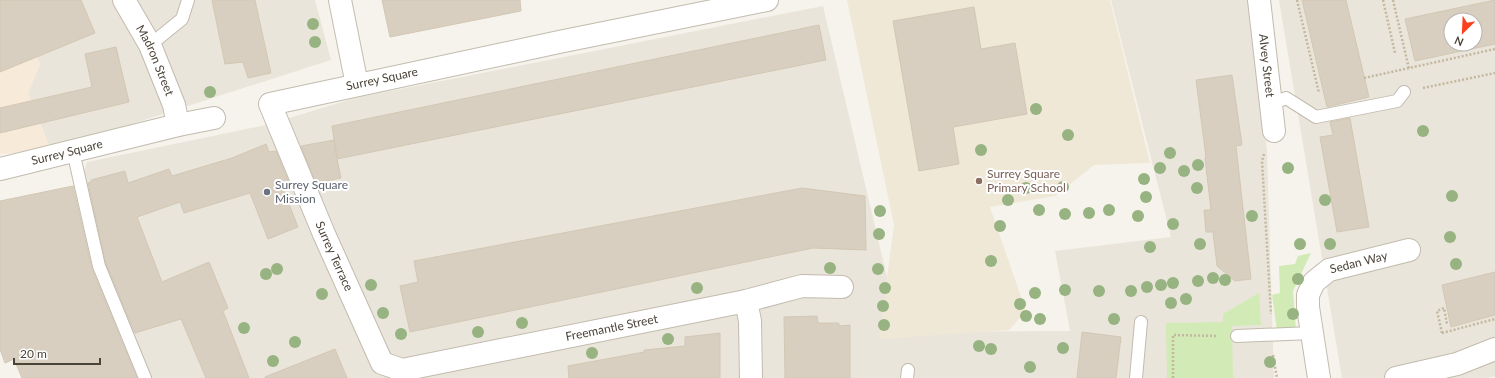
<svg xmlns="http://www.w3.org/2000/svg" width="1495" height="378" viewBox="0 0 1495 378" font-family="Lato,sans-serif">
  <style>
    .residential { fill: #eae5da; fill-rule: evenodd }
    .commercial { fill: #f7ead8 }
    .education { fill: #efe8d6 }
    .green { fill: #d2eab5 }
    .building { fill: #d8cfc1; stroke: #d3c7b4; fill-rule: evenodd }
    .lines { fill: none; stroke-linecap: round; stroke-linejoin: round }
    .lane-casing { stroke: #c2bbae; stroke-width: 14 }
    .street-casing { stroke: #c2bbae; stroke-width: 24 }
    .path { stroke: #c4b79f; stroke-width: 2.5; stroke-dasharray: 2 2; stroke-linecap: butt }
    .lane { stroke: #fff; stroke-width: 12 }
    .street { stroke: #fff; stroke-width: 22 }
    .path-bridge { stroke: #c4b79f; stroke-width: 2.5; stroke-dasharray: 2 2; stroke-linecap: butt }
    .tree { fill: #97b381 }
    .education-dot { fill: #8d6e63; stroke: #fff; stroke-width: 1.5 }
    .worship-dot { fill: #6b7280; stroke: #fff; stroke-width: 1.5 }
    .labels { text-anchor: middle; stroke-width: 4; stroke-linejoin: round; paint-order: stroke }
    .street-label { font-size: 12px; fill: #4b4439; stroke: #fff }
    .education-label { font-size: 12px; fill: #785e54; stroke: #fff; text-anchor: start }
    .worship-label { font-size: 12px; fill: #5b616d; stroke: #fff; text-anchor: start }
  </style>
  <rect width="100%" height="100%" fill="#f6f3ec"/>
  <path class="residential" d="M10,0H315L331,60L51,150L28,93L40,64Z
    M1111,0H1249L1267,151L1274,378H149L108,277L83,174L87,162L266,125L355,98L823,6L900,332L1070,331L1055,251L1171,237Z
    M1279,0H1495V376L1487,378H1342ZM1451,20H1475V44H1451Z"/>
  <path class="commercial" d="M0,0H10L40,64L28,93L51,150L0,154Z"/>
  <path class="education" d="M847,0H1110L1150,163L1094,165L1055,196L990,207L1026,311L1009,330L879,339L894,225Z"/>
  <path class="green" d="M1311,253L1293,291L1296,330L1277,331L1272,295L1280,293L1279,266L1295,264L1298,256Z
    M1259,293L1261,325L1232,326L1233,378H1167L1166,323L1223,322V314Z"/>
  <path class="building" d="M0,0H81L95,33L0,72Z
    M212,0H255L271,73L248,78L243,62L225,64Z
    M382,0H520L521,11L390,37Z
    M1302,0H1346L1369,97L1327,107Z
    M1495,0V44L1415,61L1405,19ZM1451,20H1475V44H1451Z
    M974,7L981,49L1015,43L1027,114L953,127L959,164L919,171L893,21Z
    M819,25L826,60L337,159L341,178L316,183L301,146L334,140L337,158L332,126Z
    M116,47L129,102L0,133V108L92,87L85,54Z
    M1232,75L1242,145L1236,146L1251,279L1235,281L1217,266L1213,232H1206L1204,210H1211L1205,158L1206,157L1196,80Z
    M1350,118L1369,227L1337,232L1320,137L1333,135L1330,122Z
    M266,144L269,152L276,151L291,188L283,189L298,227L268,239L250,193L184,213L180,202L137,217L162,282L209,262L228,308L223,311L249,378H206L181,319L135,333L106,264L88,183L91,182V180L125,171L128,183L169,169L172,176L232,158Z
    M73,186L92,269L137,378H22L14,359L5,363L0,349V201Z
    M802,188L865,196L866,250L813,248L410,332L400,286L418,282L414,261Z
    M1495,272V315L1451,327L1442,285Z
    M817,316L818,323H839V326L850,325V378H785L784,317Z
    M1082,332L1121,337L1116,378H1077Z
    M720,333V378H569L568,366L644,352V350L685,346V337Z
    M335,349L347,378H265V377Z"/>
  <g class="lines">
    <defs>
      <path id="lane" d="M150,45L182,19L188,0
        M1272,104L1286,98L1316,117L1397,101L1404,92
        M73,151L99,266L145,378
        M1237,336L1312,333
        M907,378L908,370
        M1136,378L1141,322"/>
      <g id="street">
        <path id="s1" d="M124,0L150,45L174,105L178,125"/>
        <path d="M340,0L357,85"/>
        <path id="s2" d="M767,0L559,42L270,104L324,234L382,363L402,370L746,301L802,286L842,287"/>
        <path id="s3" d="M1259,0L1274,131"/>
        <path id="s4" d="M0,169L178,125L214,118"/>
        <path d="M746,301L750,321L751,378"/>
        <path id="s5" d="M1319,378L1308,307V295L1314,282L1329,270L1409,250"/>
        <path d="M1396,378L1457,364L1495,349"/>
      </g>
    </defs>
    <use href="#lane" class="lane-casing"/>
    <use href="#street" class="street-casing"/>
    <path class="path" d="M1297,0L1319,93
      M1383,0L1395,53
      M1393,0L1409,69
      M1423,88L1495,73
      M1264,154L1262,161L1271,314
      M1442,333L1437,311L1444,308L1447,324
      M1273,355L1277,378
      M1173,378V335L1218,336"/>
    <use href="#lane" class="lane"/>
    <use href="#street" class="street"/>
    <path class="path-bridge" d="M1364,78L1495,49
      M1442,333L1495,319"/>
  </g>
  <g class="tree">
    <circle cx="313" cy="24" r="6"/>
    <circle cx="315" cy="42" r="6"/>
    <circle cx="210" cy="92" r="6"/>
    <circle cx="1036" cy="109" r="6"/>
    <circle cx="1423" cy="131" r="6"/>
    <circle cx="1068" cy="135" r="6"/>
    <circle cx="981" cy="150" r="6"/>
    <circle cx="1170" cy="153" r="6"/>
    <circle cx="1198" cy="165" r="6"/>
    <circle cx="1160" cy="168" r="6"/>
    <circle cx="1288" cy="168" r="6"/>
    <circle cx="1184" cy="171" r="6"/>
    <circle cx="1144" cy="179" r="6"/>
    <circle cx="1063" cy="187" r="6"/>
    <circle cx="1026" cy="188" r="6"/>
    <circle cx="1197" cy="188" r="6"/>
    <circle cx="1452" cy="196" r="6"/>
    <circle cx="1146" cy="197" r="6"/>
    <circle cx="1008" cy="200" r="6"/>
    <circle cx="1325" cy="200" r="6"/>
    <circle cx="1039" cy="210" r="6"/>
    <circle cx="1109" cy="210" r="6"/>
    <circle cx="880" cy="211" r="6"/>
    <circle cx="1089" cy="213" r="6"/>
    <circle cx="1065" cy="214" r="6"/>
    <circle cx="1138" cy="216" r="6"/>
    <circle cx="1252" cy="216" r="6"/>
    <circle cx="1173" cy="224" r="6"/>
    <circle cx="1000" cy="226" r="6"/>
    <circle cx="879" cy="234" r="6"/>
    <circle cx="1450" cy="237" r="6"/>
    <circle cx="1200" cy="244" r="6"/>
    <circle cx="1300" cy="244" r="6"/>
    <circle cx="1330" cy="244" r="6"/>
    <circle cx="1150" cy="247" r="6"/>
    <circle cx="991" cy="261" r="6"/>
    <circle cx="1456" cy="264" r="6"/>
    <circle cx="830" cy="268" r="6"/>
    <circle cx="277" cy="269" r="6"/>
    <circle cx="878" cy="269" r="6"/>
    <circle cx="266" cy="274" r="6"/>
    <circle cx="1213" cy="278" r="6"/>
    <circle cx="1298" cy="279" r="6"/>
    <circle cx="1225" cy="280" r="6"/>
    <circle cx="1198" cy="281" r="6"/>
    <circle cx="1173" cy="283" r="6"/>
    <circle cx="371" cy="285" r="6"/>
    <circle cx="1161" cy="285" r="6"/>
    <circle cx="1147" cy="287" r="6"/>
    <circle cx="697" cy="288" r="6"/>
    <circle cx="885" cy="288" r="6"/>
    <circle cx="1065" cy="290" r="6"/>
    <circle cx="1099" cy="291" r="6"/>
    <circle cx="1131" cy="291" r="6"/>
    <circle cx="1035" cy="293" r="6"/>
    <circle cx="322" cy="294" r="6"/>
    <circle cx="1186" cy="299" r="6"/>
    <circle cx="1171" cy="303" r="6"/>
    <circle cx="1020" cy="304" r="6"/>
    <circle cx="883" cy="306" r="6"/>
    <circle cx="383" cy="313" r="6"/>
    <circle cx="1293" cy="314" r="6"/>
    <circle cx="1026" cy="316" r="6"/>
    <circle cx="1040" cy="319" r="6"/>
    <circle cx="1114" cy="319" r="6"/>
    <circle cx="522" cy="323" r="6"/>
    <circle cx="884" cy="325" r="6"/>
    <circle cx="244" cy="328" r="6"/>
    <circle cx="478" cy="332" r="6"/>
    <circle cx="401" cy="334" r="6"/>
    <circle cx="668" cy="339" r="6"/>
    <circle cx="295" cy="342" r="6"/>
    <circle cx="979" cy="346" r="6"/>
    <circle cx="1063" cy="348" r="6"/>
    <circle cx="991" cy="349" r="6"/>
    <circle cx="592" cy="353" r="6"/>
    <circle cx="273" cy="361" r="6"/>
    <circle cx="1270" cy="362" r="6"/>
    <circle cx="1030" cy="367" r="6"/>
  </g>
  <circle class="education-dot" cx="979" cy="181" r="4"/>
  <circle class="worship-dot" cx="267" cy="192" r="4"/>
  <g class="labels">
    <g class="street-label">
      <text dy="4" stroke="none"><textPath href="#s1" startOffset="68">Madron Street</textPath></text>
      <text dy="4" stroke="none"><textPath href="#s3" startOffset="66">Alvey Street</textPath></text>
      <text transform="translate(382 79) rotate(-12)" y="4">Surrey Square</text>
      <text dy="4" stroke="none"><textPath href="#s4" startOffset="69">Surrey Square</textPath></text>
      <text dy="4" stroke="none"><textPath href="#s2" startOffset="673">Surrey Terrace</textPath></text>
      <text dy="4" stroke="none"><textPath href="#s5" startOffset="148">Sedan Way</textPath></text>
      <text dy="4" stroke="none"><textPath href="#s2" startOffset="1025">Freemantle Street</textPath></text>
    </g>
    <g class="education-label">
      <text x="987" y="178">Surrey Square<tspan x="987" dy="14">Primary School</tspan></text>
    </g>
    <g class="worship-label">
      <text x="275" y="189">Surrey Square<tspan x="275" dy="14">Mission</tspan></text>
    </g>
  </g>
  <g transform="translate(1463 32) rotate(204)"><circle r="19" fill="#ffffff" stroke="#b7b4b0"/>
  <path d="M0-3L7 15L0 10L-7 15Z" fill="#fc3f1d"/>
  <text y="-6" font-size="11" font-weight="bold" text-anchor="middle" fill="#4b4439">N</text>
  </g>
  <path d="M14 358v6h86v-6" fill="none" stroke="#4b4439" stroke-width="2"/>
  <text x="20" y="358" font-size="12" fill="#4b4439" stroke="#ffffff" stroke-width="3" paint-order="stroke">20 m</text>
</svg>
